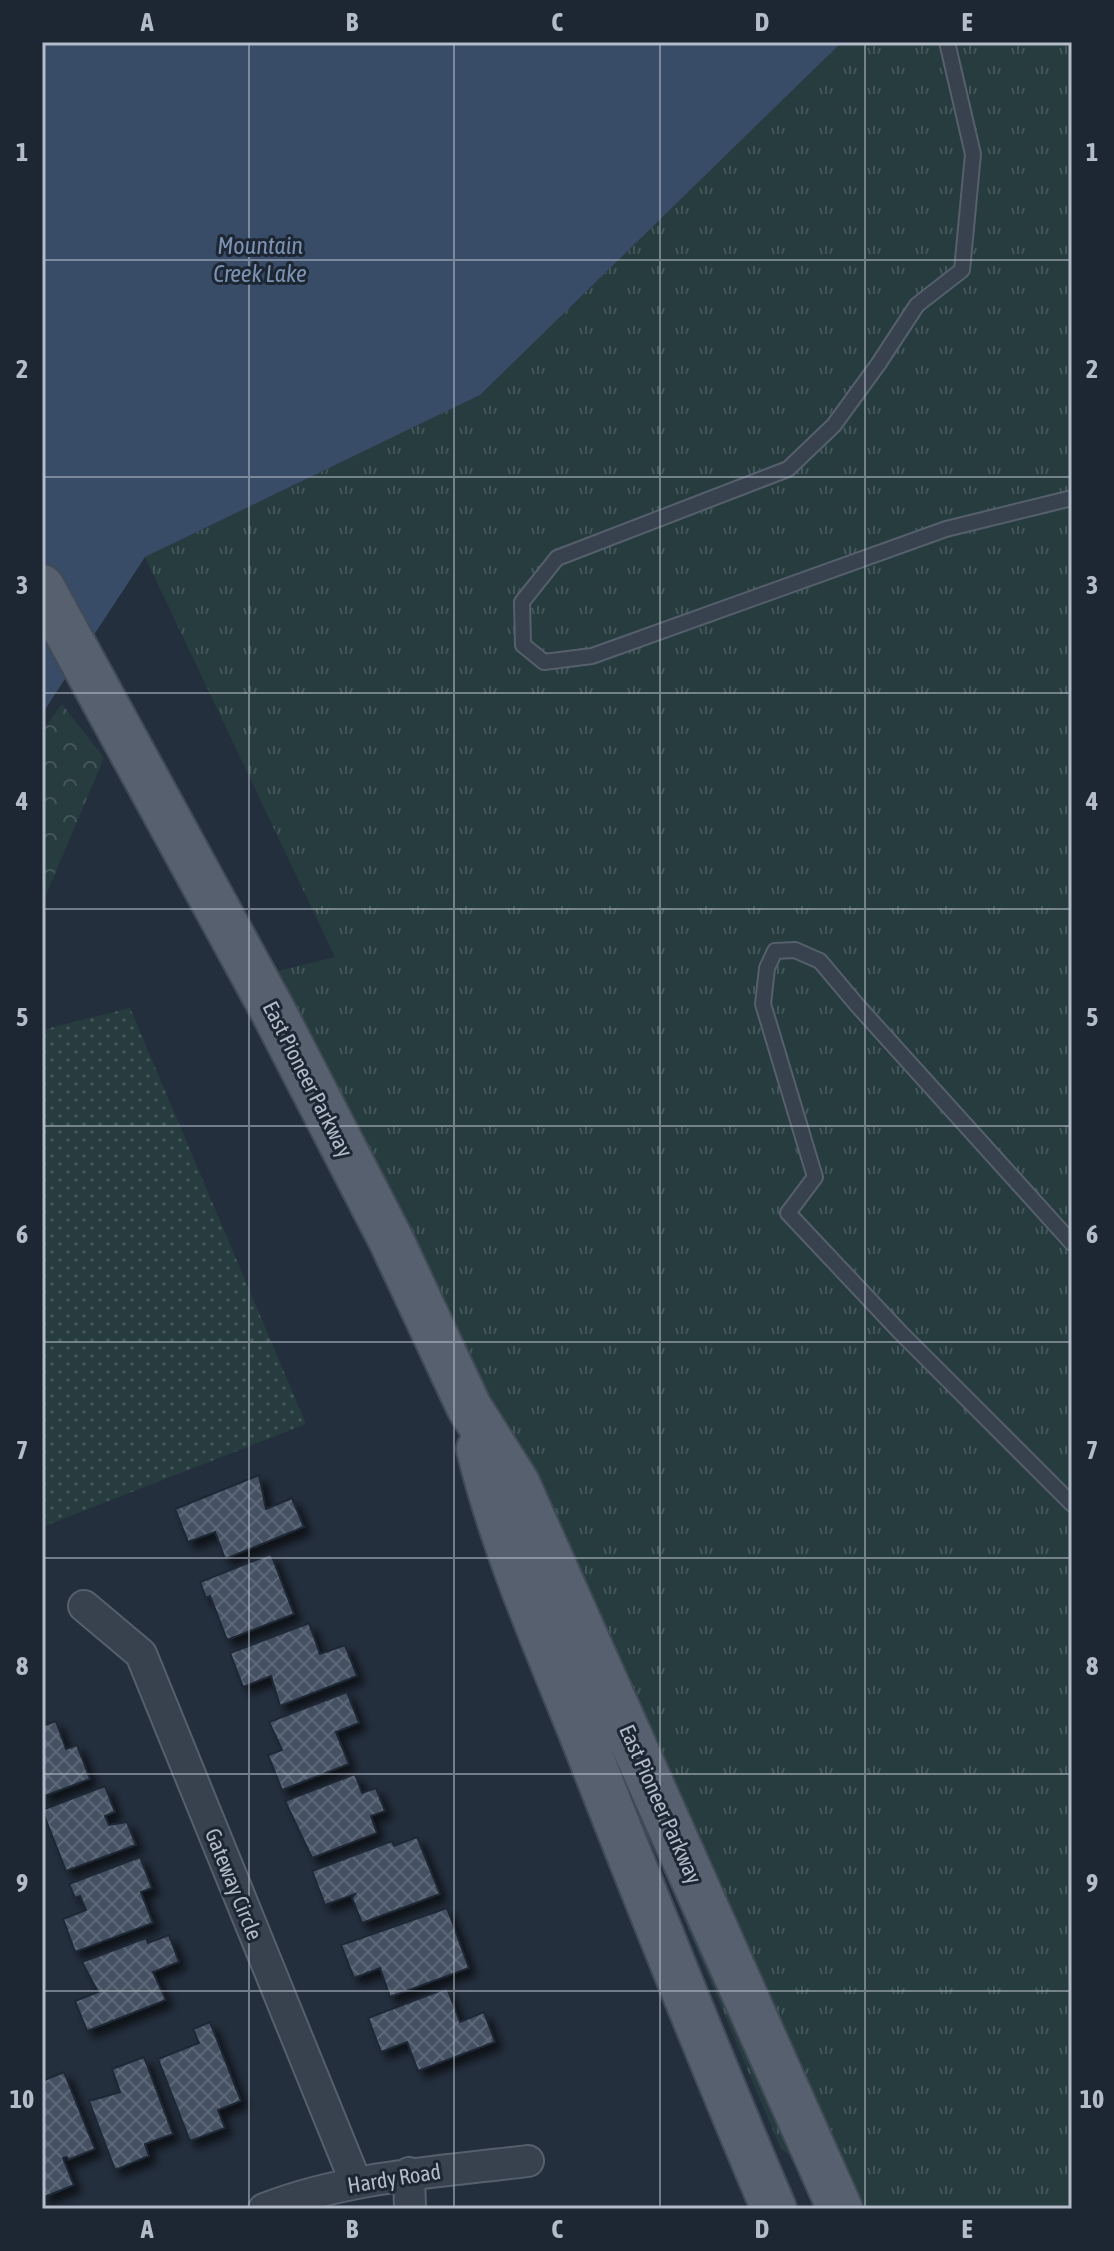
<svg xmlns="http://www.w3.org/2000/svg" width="1114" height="2251" viewBox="0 0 1114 2251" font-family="'Asap Condensed',sans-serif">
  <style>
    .grass { fill: url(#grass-tufts) }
    .forest { fill: url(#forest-crowns) }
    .park { fill: url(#park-dots) }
    .water { fill: #394c67 }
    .building { fill: url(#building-cross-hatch); stroke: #1f2835; stroke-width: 2; filter: url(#shadow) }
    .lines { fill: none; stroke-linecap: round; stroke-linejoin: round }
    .lane-casing { stroke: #565f6c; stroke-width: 18 }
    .street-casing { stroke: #565f6c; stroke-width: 34 }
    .primary-casing { stroke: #414a57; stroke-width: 48 }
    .lane { stroke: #38414e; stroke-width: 14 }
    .street { stroke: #38414e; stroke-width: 30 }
    .primary { stroke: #56606e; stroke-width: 44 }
    .grid { fill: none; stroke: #b4bcc9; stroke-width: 2; stroke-opacity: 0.55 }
    .labels { text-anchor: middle; stroke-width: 6; stroke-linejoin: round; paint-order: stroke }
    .street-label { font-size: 22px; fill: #b4bcc9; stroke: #1d2633 }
    .water-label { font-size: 24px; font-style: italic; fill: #7c92b1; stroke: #1d2633 }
    .neatline { fill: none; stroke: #b4bcc9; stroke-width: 3 }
    .grid-label { font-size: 26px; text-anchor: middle; font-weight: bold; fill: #b4bcc9 }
  </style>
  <defs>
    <pattern id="grass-tufts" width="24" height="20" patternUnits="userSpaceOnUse" patternTransform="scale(2)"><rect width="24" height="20" fill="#263c3f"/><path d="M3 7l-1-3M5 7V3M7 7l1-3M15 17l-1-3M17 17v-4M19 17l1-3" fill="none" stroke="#435659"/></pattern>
    <pattern id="forest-crowns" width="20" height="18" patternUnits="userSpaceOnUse" patternTransform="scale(2)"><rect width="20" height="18" fill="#263c3f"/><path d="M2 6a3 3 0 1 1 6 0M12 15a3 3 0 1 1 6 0" fill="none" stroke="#435659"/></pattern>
    <pattern id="park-dots" width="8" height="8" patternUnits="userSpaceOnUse" patternTransform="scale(2)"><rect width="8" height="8" fill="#263c3f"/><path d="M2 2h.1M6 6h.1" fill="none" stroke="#435659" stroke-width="1.8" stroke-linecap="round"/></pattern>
    <pattern id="building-cross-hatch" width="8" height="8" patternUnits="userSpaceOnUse" patternTransform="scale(2)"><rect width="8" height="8" fill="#455162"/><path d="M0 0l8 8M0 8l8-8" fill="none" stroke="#5d6877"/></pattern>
    <filter id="shadow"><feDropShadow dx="7" dy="7" stdDeviation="4" flood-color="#0009"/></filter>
  </defs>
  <rect width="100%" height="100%" fill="#242f3e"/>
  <path class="grass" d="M842,42H1072V2209H870L781,2149L684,1919L516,1507L258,976L335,957L145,557L480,395Z"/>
  <path class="forest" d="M62,704L104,758L42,904V731Z"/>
  <path class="park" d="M130,1008L306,1424L42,1527V1030Z"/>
  <path class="water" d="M42,42H842L480,395L145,557L42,714Z"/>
  <path class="building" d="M259,1475L266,1509L292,1498L304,1527L225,1559L215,1532L188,1542L175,1509Z
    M271,1554L294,1614L227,1640L210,1596L206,1598L200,1582Z
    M309,1623L320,1654L345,1645L357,1676L280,1706L271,1676L243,1687L230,1653Z
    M347,1692L359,1723L336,1732L349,1764L282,1790L268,1755L282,1750L269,1722Z
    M56,1721L66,1749L77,1745L90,1779L42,1797V1726Z
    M355,1774L362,1793L376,1788L385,1811L371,1816L377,1833L312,1858L285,1801Z
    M105,1786L115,1812L105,1816L109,1825L127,1822L136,1845L66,1871L42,1810Z
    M417,1837L440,1894L362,1923L352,1898L355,1894L325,1905L312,1871L392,1841L394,1846Z
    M140,1857L152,1888L141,1892L153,1923L75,1952L63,1919L86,1910L80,1896L75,1898L69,1884Z
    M447,1908L469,1968L390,1997L380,1968L354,1978L341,1945Z
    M169,1935L179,1962L153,1972L166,2000L87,2031L75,2001L98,1992L82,1962L146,1938L148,1943Z
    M447,1988L460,2022L484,2012L495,2042L418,2071L407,2042L381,2052L368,2018Z
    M210,2022L241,2101L218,2110L225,2128L190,2141L158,2059L199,2043L193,2029Z
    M144,2057L173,2134L145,2144L149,2156L115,2170L89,2101L120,2092L112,2069Z
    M64,2072L95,2149L68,2160L67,2157L63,2158L74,2185L42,2198V2081Z"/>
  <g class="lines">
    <defs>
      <path id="lane" d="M947,42L973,154L962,270L917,305L879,363L834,425L788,469L557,558L522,602L523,645L544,662L592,656L946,529L1072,498
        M1072,1243L857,1005L820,961L795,950L775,951L767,968L763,1004L815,1177L788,1213L900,1332L1072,1504"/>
      <path id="street" d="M84,1606L141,1654L356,2183
        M409,2173L410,2209
        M264,2209C349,2176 439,2172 528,2161"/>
      <path id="primary" d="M42,587L273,1011L391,1240L469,1407L517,1483L840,2209
        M479,1449C504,1552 549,1651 588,1750C648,1903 709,2057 774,2209"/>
    </defs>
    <use href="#lane" class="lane-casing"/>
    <use href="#street" class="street-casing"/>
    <use href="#primary" class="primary-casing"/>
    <use href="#lane" class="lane"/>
    <use href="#street" class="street"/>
    <use href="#primary" class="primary"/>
  </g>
  <path class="grid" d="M249,42V2209M454,42V2209M660,42V2209M865,42V2209M42,260H1072M42,477H1072M42,693H1072M42,909H1072M42,1126H1072M42,1342H1072M42,1558H1072M42,1774H1072M42,1991H1072"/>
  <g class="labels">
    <g class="street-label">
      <text transform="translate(308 1079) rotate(63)" y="8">East Pioneer Parkway</text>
      <text transform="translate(661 1804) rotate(66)" y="8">East Pioneer Parkway</text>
      <text transform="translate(234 1884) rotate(68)" y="8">Gateway Circle</text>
      <text transform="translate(394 2178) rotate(-9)" y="8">Hardy Road</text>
    </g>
    <g class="water-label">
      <text x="260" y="254">Mountain<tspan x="260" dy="28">Creek Lake</tspan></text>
    </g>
  </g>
  <rect width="1114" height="2251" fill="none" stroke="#1d2633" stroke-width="88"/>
  <rect x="44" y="44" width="1026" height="2163" class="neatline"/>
  <g class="grid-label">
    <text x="147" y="31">A</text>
    <text x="352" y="31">B</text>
    <text x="557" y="31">C</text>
    <text x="762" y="31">D</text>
    <text x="967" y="31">E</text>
    <text x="22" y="161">1</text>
    <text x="1092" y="161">1</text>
    <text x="22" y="378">2</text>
    <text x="1092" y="378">2</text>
    <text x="22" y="594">3</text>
    <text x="1092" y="594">3</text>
    <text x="22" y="810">4</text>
    <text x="1092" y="810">4</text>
    <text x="22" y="1026">5</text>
    <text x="1092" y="1026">5</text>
    <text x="22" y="1243">6</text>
    <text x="1092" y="1243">6</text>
    <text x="22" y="1459">7</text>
    <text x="1092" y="1459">7</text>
    <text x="22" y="1675">8</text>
    <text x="1092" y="1675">8</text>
    <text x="22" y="1892">9</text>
    <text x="1092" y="1892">9</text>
    <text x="22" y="2108">10</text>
    <text x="1092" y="2108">10</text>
    <text x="147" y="2238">A</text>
    <text x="352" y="2238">B</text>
    <text x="557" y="2238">C</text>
    <text x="762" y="2238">D</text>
    <text x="967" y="2238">E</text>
  </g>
</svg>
